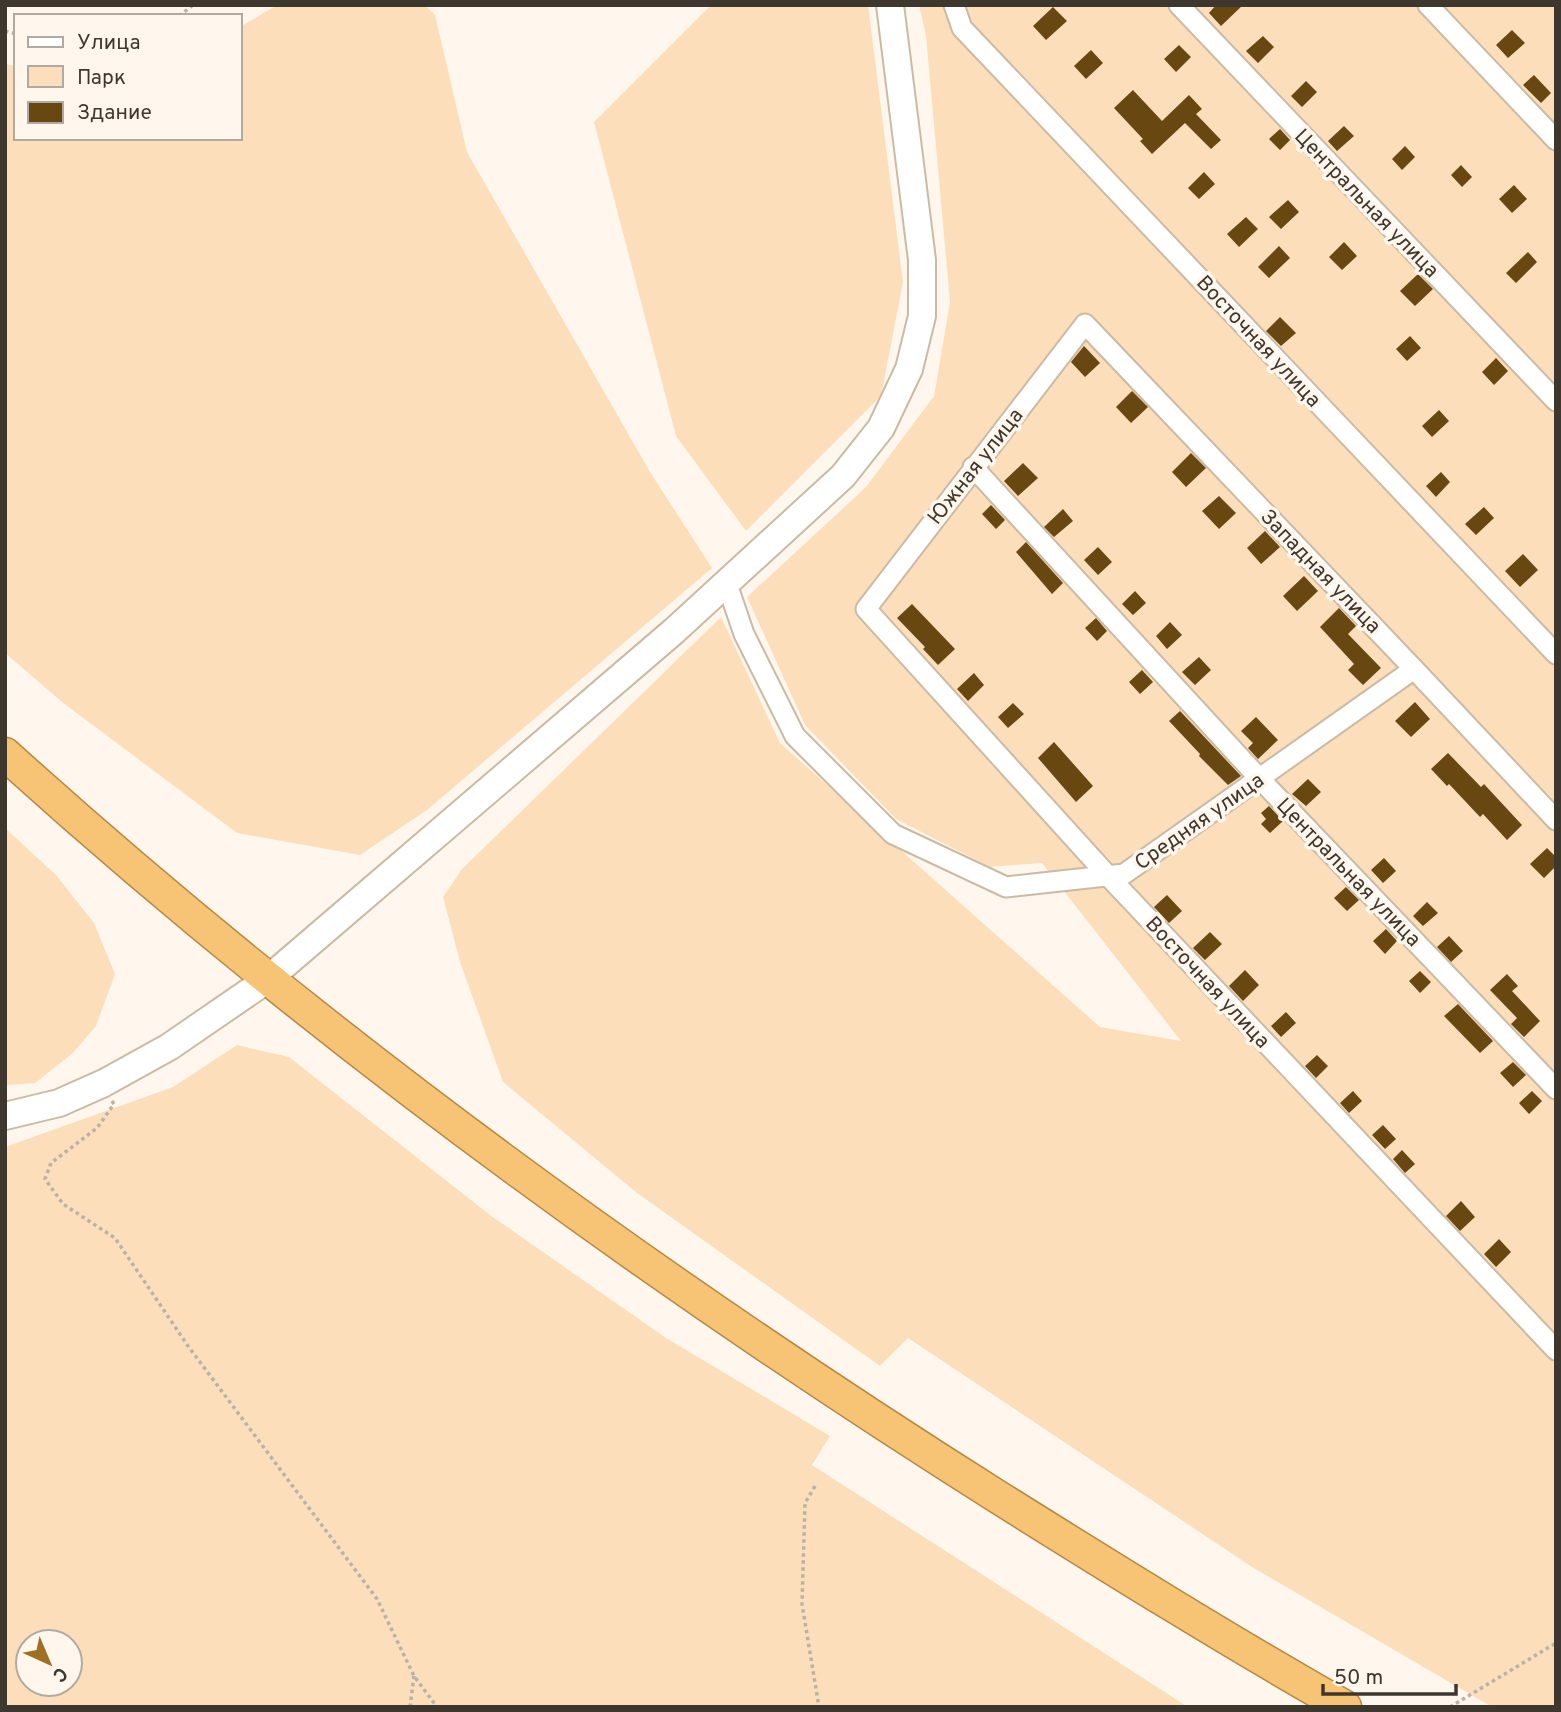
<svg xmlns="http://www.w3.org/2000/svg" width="1561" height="1712" viewBox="0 0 1561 1712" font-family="Overpass,sans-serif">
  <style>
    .green { fill: #fcdfba; fill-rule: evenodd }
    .building { fill: #684710 }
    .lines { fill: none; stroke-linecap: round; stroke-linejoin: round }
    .minor-casing { stroke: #cbbaa4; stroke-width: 23 }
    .secondary-casing { stroke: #cbbaa4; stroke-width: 30 }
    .trunk-casing { stroke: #b58845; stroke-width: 35 }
    .path { stroke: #bab2a9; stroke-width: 3.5; stroke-dasharray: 3.5 3.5; stroke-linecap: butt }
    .minor { stroke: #fff; stroke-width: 19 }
    .secondary { stroke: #fff; stroke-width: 26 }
    .trunk { stroke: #f7c374; stroke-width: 32 }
    .labels { text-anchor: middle; stroke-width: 7; stroke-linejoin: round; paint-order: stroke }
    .street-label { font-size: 21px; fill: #3e372e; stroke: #fff7ee }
  </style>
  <rect width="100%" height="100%" fill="#fff7ee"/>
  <path class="green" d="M277,5H425L435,15L467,152L650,472L712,568L427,810L360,855L237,833L62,702L5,653V64L16,66V138H240V27Z
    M711,5H868L903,282L881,396L746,531L676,436L594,122Z
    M919,5H1556V1707H1492L1252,1567L908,1338L880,1366L637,1193L503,1082L460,962L443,897L462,869L721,617L780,743L1100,1027L1181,1041L1042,863L990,867L896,819L805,725L747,597L866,487L934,396L950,302L926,36Z
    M5,828L56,875L94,923L115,974L96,1026L73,1053L35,1083L8,1085H5Z
    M237,1045L289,1057L490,1215L666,1338L830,1436L812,1465L1188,1707H5V1147L173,1087ZM28,1642H70V1684H28Z"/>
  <path class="building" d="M1216,5H1243L1221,26L1209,13Z
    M1053,7L1067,21L1046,40L1033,26Z
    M1512,30L1525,43L1508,58L1496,45Z
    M1263,36L1274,47L1258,63L1246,51Z
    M1179,45L1191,57L1176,72L1164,59Z
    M1091,50L1103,63L1086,79L1074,66Z
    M1534,75L1551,93L1541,103L1523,85Z
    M1306,81L1317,92L1302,107L1291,96Z
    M1133,90L1162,121L1189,95L1202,109L1196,114L1221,140L1211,149L1185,123L1152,154L1140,141L1143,139L1114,108Z
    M1344,126L1354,136L1337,151L1328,141Z
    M1280,129L1290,140L1280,150L1269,139Z
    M1405,146L1415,157L1402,170L1392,159Z
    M1461,165L1472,177L1462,187L1451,175Z
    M1204,172L1215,184L1199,199L1188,188Z
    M1514,185L1527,199L1512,213L1499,199Z
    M1288,200L1299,212L1281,229L1269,217Z
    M1246,217L1258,229L1239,247L1227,234Z
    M1344,242L1357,256L1342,270L1329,257Z
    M1279,246L1290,258L1269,278L1258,267Z
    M1528,252L1537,262L1516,283L1506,273Z
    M1418,274L1433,289L1415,306L1400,291Z
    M1280,317L1296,333L1281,346L1266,331Z
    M1410,336L1421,348L1407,361L1396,349Z
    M1084,346L1100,363L1085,377L1071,362Z
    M1496,358L1508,371L1494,385L1482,372Z
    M1132,391L1148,407L1131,423L1116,407Z
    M1439,410L1449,421L1432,437L1422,426Z
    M1191,453L1206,468L1186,487L1172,472Z
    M1023,463L1038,478L1018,496L1004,481Z
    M1441,472L1450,482L1436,497L1426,486Z
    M1219,496L1236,513L1219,529L1202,511Z
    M991,505L1005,520L996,529L982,514Z
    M1484,507L1494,518L1476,535L1465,524Z
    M1063,509L1073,521L1054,537L1044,527Z
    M1265,531L1280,547L1261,564L1247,548Z
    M1026,542L1063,583L1052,594L1016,552Z
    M1098,547L1112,562L1098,575L1084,560Z
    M1523,554L1538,570L1520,587L1505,571Z
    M1304,576L1318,591L1297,611L1283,596Z
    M1135,591L1146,603L1133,615L1122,604Z
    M912,604L955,649L938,665L923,649L925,647L897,618Z
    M1339,608L1356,626L1348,634L1381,668L1363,685L1348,670L1354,664L1320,627Z
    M1096,618L1107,631L1097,641L1085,628Z
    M1170,622L1182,635L1167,649L1156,636Z
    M1199,657L1211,670L1195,685L1182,672Z
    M1142,670L1153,682L1140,694L1129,682Z
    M974,673L984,685L968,701L957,689Z
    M1415,702L1430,719L1411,737L1395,721Z
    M1013,703L1024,714L1008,728L998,717Z
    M1180,711L1241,776L1228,785L1199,756L1200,754L1169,721Z
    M1256,717L1278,740L1258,759L1248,748L1253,743L1241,731Z
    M1054,742L1093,786L1076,802L1038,758Z
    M1448,753L1481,787L1484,784L1522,825L1507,840L1483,814L1480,817L1449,784L1447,786L1431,769Z
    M1308,779L1321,792L1306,806L1292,794Z
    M1269,806L1283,821L1270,833L1261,824L1266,819L1261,813Z
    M1547,848L1556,857V866L1544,878L1530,864Z
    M1384,858L1396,871L1383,883L1371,870Z
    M1346,887L1359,900L1347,911L1334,898Z
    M1167,895L1182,911L1169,923L1154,907Z
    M1427,902L1438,913L1423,926L1413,916Z
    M1386,929L1397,941L1385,954L1373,941Z
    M1210,932L1222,944L1205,960L1193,948Z
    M1449,936L1463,951L1451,962L1437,947Z
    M1245,970L1259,985L1243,1001L1229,986Z
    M1420,971L1431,982L1420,993L1409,981Z
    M1507,974L1518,986L1512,991L1540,1021L1524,1037L1511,1024L1517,1018L1490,990Z
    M1458,1004L1493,1041L1480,1053L1444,1016Z
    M1286,1012L1296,1023L1281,1037L1271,1026Z
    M1317,1055L1328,1066L1316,1078L1305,1066Z
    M1513,1062L1526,1075L1513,1087L1500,1073Z
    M1353,1091L1362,1101L1349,1113L1340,1103Z
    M1532,1091L1542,1101L1529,1114L1519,1103Z
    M1383,1125L1396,1139L1385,1149L1372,1135Z
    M1402,1150L1415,1164L1405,1173L1393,1159Z
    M1461,1201L1475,1217L1460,1231L1446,1216Z
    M1499,1239L1511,1252L1496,1267L1484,1254Z"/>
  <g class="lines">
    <defs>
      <path id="minor" d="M954,5L962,28L1556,654
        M1179,5L1556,401
        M1428,5L1556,140
        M973,467L1259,778L1556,1089
        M727,584L744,634L795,736L893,834L1006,887L1124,874L1414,669
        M1556,820L1414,669L1085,324L866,609L1109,877L1556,1350"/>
      <path id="secondary" d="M5,1116L59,1103L104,1083L169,1047L268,979L674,631L843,476L881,428L909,369L922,316V260L890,5"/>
      <path id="trunk" d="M5,754C312,1032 648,1276 998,1497C1113,1569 1227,1640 1345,1707"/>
    </defs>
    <use href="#minor" class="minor-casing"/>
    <use href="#secondary" class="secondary-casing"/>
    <use href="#trunk" class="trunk-casing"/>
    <path class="path" d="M179,16L193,5
      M5,31L16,34
      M112,1101L114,1104L97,1128L51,1163L45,1179L63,1204L115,1238L188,1346L377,1599L414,1676L437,1707
      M815,1486L805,1503L802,1604L819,1707
      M410,1707L414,1676
      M1450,1707L1556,1643"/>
    <use href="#minor" class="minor"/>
    <use href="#secondary" class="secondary"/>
    <use href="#trunk" class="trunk"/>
  </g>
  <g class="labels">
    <g class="street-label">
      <text transform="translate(1367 203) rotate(46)" y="7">Центральная улица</text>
      <text transform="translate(1259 341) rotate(47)" y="7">Восточная улица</text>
      <text transform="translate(975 466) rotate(-52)" y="7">Южная улица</text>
      <text transform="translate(1321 571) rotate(46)" y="7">Западная улица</text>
      <text transform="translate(1199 821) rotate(-35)" y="7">Средняя улица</text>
      <text transform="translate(1349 872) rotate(46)" y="7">Центральная улица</text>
      <text transform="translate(1208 982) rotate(47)" y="7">Восточная улица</text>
    </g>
  </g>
  <rect width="1561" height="1712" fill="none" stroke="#3e372e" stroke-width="14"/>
  <rect x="14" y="14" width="228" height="126" fill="#fff7ee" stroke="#b2aaa1" stroke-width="2"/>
  <rect x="28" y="37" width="35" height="10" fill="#ffffff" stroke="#b2aaa1" stroke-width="2"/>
  <text x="77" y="49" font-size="21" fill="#3e372e">Улица</text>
  <rect x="28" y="66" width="35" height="21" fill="#fcdfba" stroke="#b2aaa1" stroke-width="2"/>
  <text x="77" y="84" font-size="21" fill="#3e372e">Парк</text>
  <rect x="28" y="102" width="35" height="21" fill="#684710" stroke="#b2aaa1" stroke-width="2"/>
  <text x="77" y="119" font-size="21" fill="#3e372e">Здание</text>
  <g transform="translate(49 1663) rotate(136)"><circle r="33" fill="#fff7ee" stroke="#b2aaa1" stroke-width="2"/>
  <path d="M0-5L12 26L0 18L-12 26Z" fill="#9f7023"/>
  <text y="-10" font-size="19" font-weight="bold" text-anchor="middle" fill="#3e372e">С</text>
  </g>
  <path d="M1323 1684v10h133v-10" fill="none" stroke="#3e372e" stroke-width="3.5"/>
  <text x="1334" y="1684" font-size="21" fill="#3e372e" stroke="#fff7ee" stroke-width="5" paint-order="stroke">50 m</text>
</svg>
